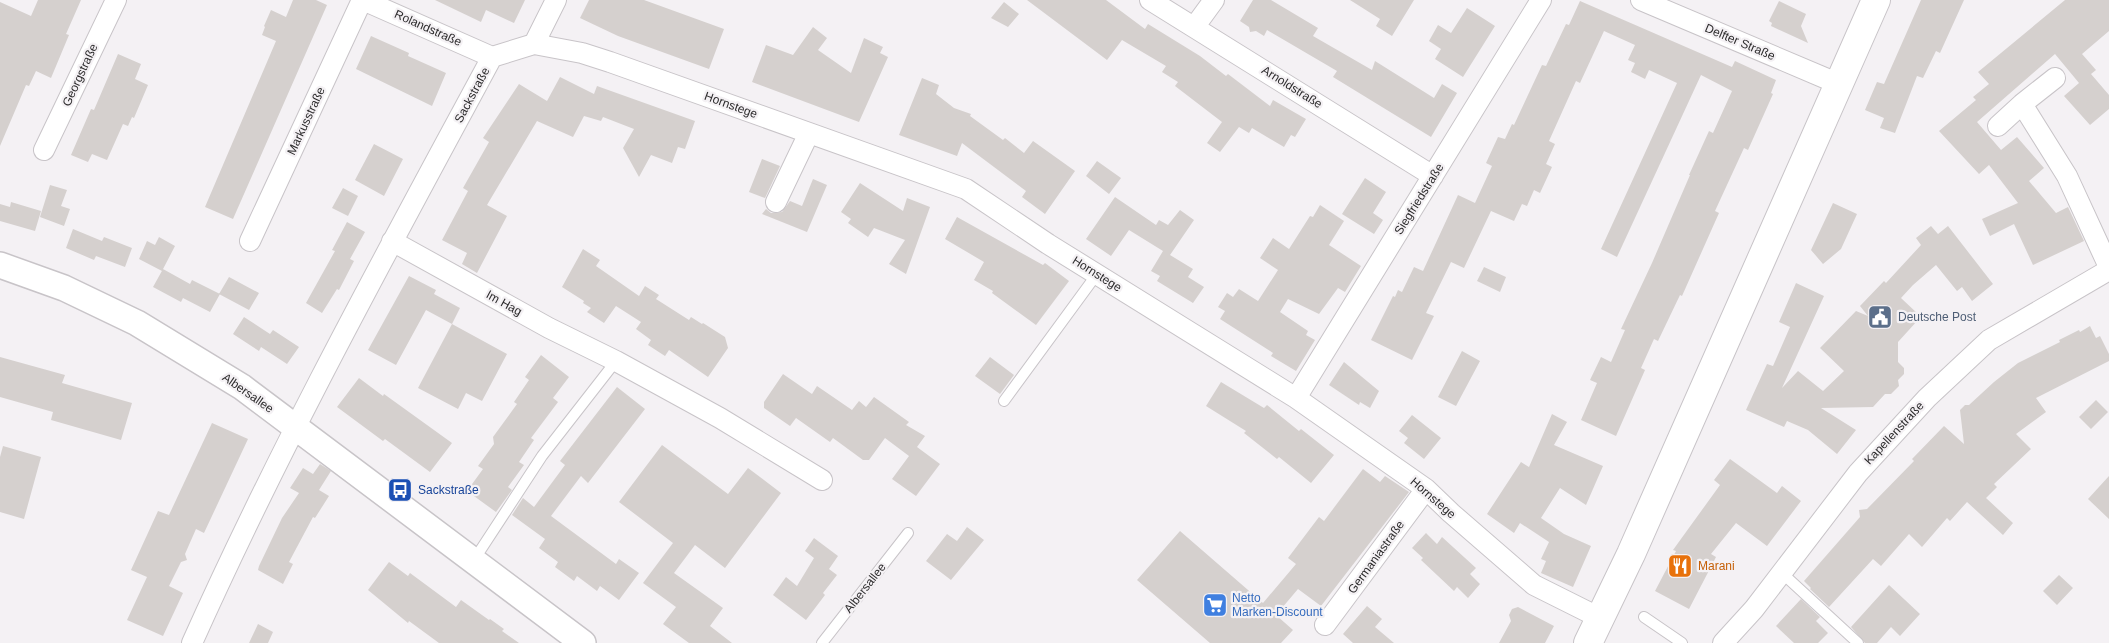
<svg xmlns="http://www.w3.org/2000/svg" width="2109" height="643" viewBox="0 0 2109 643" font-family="Arial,sans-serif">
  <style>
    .building { fill: #d5d0ce }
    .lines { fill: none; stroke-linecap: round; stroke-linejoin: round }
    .service-casing { stroke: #c8c4c8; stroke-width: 12 }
    .minor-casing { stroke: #c8c4c8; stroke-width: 22 }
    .tertiary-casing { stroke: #c8c4c8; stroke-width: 28 }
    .secondary-casing { stroke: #c8c4c8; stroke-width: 30 }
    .service { stroke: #fff; stroke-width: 10 }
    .minor { stroke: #fff; stroke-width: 20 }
    .tertiary { stroke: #fff; stroke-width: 25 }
    .secondary { stroke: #fff; stroke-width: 28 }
    .labels { text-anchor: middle; stroke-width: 4.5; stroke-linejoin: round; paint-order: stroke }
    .street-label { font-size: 12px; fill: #2c2b2c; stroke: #f4f1f4 }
    .service-label { font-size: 12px; fill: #4e5e75; stroke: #f4f1f4; text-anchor: start }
    .transit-label { font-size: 12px; fill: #164399; stroke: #f4f1f4; text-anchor: start }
    .food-label { font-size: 12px; fill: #c56008; stroke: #f4f1f4; text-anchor: start }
    .shop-label { font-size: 12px; fill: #366cbe; stroke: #f4f1f4; text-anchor: start }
  </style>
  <rect width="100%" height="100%" fill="#f4f1f4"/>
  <path class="building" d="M38,0H81L66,34L69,35L51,78L36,71L29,86L26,85L0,146V2L31,16Z
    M293,0H316L327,5L233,219L205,207L276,41L262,35L265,27L264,26L271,10L286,17Z
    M435,0H525L514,23L486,10L481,22Z
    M589,0H644L724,29L709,69L618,36L580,18Z
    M1027,0H1106L1145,29L1148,24L1200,56L1226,76L1228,74L1270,106L1273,100L1306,119L1295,137L1291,135L1284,147L1252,128L1249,133L1239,127L1220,152L1207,143L1222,122L1175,86L1178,82L1162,72L1166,66L1122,40L1107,60Z
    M1253,0H1271L1318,28L1313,36L1372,70L1375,61L1434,98L1442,84L1457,93L1431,137L1333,77L1337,71L1267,30L1264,36L1256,31L1250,32L1249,27L1240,21Z
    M1350,0H1414L1392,36L1376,26L1380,19Z
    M1921,0H1964L1940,53L1936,51L1923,78L1917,76L1895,133L1880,128L1884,118L1865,110L1877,82L1884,84Z
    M2065,0H2109V31L2082,54L2096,70L2091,74L2109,95V109L2090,125L2064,96L2079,83L2055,54L1977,122L2001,150L2017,137L2044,168L2029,181L2056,213L2068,207L2084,241L2033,265L2014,224L1990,236L1982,219L2018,203L1989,165L1979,174L1939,131L1976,100L1973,97L1989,84L1978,72Z
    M1580,1L1732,67L1735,61L1776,80L1771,93L1773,94L1748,150L1744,148L1715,211L1719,213L1682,296L1680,295L1658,341L1654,339L1641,368L1645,370L1616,436L1581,420L1597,383L1590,380L1601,357L1611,362L1625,330L1621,329L1652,263L1690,175H1689L1709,131L1713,133L1732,91L1701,75L1617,257L1601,249L1677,83L1649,70L1645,79L1631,72L1635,63L1628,60L1635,45L1604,31L1580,83L1576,81L1549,141L1555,144L1546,164L1552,167L1540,193L1534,190L1527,206L1522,204L1514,221L1491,211L1464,268L1451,262L1426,313L1434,316L1412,360L1371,340L1393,296L1395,297L1398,290L1402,292L1414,267L1423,271L1458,195L1475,203L1492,166L1486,163L1498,137L1505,139L1512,124L1514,125L1542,65L1546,66L1566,24L1569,25Z
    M1779,1L1806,14L1801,26L1808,43L1771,26L1772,23L1769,21Z
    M1004,2L1019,14L1008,27L991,18Z
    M1467,8L1495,26L1463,77L1435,59L1441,49L1429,41L1438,25L1451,33Z
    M813,27L827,38L818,50L851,73L864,38L883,47L880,53L888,57L859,122L752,82L766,45L793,55Z
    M371,36L409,53L408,56L446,73L432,106L356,69Z
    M118,54L141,64L135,79L148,85L134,118L132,117L128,126L123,124L107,160L92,154L88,162L71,155L91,109L94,110Z
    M560,77L594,94L597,86L695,121L685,149L678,147L672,163L651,155L639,177L623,148L634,129L603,117L601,121L584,116L573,137L537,121L487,205L507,216L477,273L462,264L467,253L442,240L468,191L463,188L489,142L483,138L519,84L547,101Z
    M922,78L939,85L936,94L954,108L971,114L970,116L1003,140L1005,138L1024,153L1033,141L1075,171L1045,214L1022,197L1026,191L962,143L957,156L899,135Z
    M374,144L403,159L384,196L355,180Z
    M762,159L780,166L765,198L749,192Z
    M1097,161L1121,178L1109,194L1086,176Z
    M1365,178L1386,192L1373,213L1383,220L1374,234L1342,214Z
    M813,179L827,185L807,232L762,214L766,209L771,213L782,212L790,201L802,206Z
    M860,183L903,211L907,198L930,207L906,274L889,264L905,240L874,228L868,237L848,223L851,219L841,212Z
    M50,185L67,190L61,206L70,209L64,226L40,217Z
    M343,188L358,196L348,216L332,208Z
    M1115,197L1156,225L1159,220L1168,225L1180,210L1194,220L1170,255L1193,269L1188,277L1204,287L1193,303L1157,281L1160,276L1151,271L1163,251L1129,230L1111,256L1086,239Z
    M11,202L41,211L35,231L0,221V204L10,207Z
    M1833,203L1857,214L1841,249L1823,264L1811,250Z
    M1320,205L1344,221L1329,245L1361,266L1345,292L1338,288L1319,314L1288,299L1280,312L1308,331L1306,335L1315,340L1296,371L1271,356L1273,353L1220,319L1225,311L1218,307L1227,293L1233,297L1239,289L1258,301L1278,270L1260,258L1273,238L1289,249L1310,216L1313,217Z
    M957,217L1043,265L1045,263L1069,281L1036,325L992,293L993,291L974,280L984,262L945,239Z
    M347,222L365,232L350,259L354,261L339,290L337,289L322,313L306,303L335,251L332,250Z
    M1931,226L1938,234L1948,226L1993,284L1972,301L1962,287L1957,291L1936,265L1913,285L1901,298L1918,314V320L1898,342V362L1904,368V374L1898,380L1899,386L1891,394H1885L1873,407L1821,408L1856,430L1837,454L1808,430L1787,421L1784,427L1746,410L1767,364L1773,366L1790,327L1779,322L1796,283L1824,296L1782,388L1798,371L1823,391L1844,371L1820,348L1856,311L1868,316L1860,306L1884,281L1886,283L1921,245L1916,238Z
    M73,229L102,241L104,237L132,248L125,267L96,256L94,260L66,248Z
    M159,237L175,246L162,271L139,259L147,241L155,245Z
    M583,249L600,260L596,266L639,296L645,286L659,295L656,299L689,320L691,317L702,324L703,323L725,337L728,348L708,377L669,350L665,356L648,345L651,340L636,329L641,322L616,306L604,323L587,312L591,308L583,303L584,301L562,287Z
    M1484,267L1506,277L1500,292L1477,281Z
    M163,269L190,284L192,280L220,294L210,312L183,298L181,302L153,287Z
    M409,276L436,290L434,294L460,308L452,324L426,310L396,365L368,350Z
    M229,277L259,293L249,310L219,294Z
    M244,317L270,334L273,330L299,347L287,364L261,347L259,351L233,334Z
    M452,324L507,354L482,401L466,393L458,409L418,388Z
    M2090,326L2096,338L2100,336L2109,354V361L2036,398L2046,412L2016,434L2031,449L1994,484L1997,487L1986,498L2013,523L2003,535L1967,502L1950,521L1947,518L1922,547L1909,534L1881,566L1873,559L1829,607L1810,589L1811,588L1804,581L1860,517L1859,510L1867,509L1914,461L1912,459L1944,426L1964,444L1960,410L1965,405H1969L1994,382L2018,363L2060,342L2059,340L2079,330L2080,332Z
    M1462,351L1480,361L1456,406L1438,397Z
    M541,355L569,377L553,398L558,402L531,438L534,440L519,462L524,465L508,487L512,490L496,512L467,491L483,469L478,466L494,444L493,437L517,404L514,402L529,380L525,377Z
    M0,357L65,375L62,383L132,403L121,440L51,420L53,412L0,397Z
    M990,357L1014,375L1000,394L975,376Z
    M1344,362L1379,391L1370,408L1360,402L1359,405L1329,385Z
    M783,374L812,394L817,386L852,410L859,401L866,407L874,397L909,422L906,425L925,436L917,447L940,464L916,496L892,479L909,456L885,438L869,460H863L833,438L830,442L796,418L790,426L764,408V402Z
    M359,378L383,396L384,394L452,443L430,472L385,439L383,441L337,407Z
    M1221,382L1264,408L1267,405L1299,431L1301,429L1334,455L1311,483L1279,457L1277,459L1244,433L1246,431L1206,406Z
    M617,387L645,409L588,483L581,476L551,516L616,564L619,559L639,573L619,600L600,586L597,591L577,576L574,581L555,567L558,562L539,548L545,539L512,515L523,498L534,507L565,465L560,461Z
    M2096,400L2108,412L2091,429L2079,417Z
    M1552,414L1567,422L1554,445L1603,466L1586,505L1560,488L1541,518L1564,534L1591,546L1573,587L1541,573L1546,561L1541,559L1549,542L1520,523L1514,533L1487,514L1521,462L1529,467Z
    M1412,415L1441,438L1424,459L1404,443L1408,438L1399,431Z
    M212,423L248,439L204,533L196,529L185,554L187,560L181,562L169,586L183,593L163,636L127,620L147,577L131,570L158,511L169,515Z
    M662,445L728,494L748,468L781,493L725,568L695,545L674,573L723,608L710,626L732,643H689L663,624L676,607L643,583L673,543L619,502Z
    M3,446L41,457L24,519L0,512V457Z
    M1730,459L1777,493L1782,486L1801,501L1767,546L1736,523L1711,554L1716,557L1689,609L1655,591L1676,551L1673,550L1720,485L1714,480Z
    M320,464L331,471L319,490L329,496L315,518L313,517L289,562L293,564L283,584L258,570L259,566L282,518L299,493L290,488L303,468L313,474Z
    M1363,469L1380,482L1385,476L1409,492L1321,606L1298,589L1276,615L1293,630L1281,643H1210L1137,580L1180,531L1263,603L1296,564L1288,558L1319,517L1324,521Z
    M2109,476V519L2088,499Z
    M967,527L984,540L951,580L926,561L947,534L957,541Z
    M1426,533L1437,544L1442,537L1476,568L1470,574L1480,584L1468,598L1457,587L1454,591L1421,560L1423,558L1412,548Z
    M814,538L838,556L829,569L837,575L823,593L825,595L806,620L773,595L786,577L797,586L814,558L805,551Z
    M389,562L408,576L410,573L456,607L461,600L489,620L490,619L504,629L502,631L519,643H439L409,621L408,623L368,590Z
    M2059,575L2073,588L2057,605L2043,591Z
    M1889,585L1920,614L1900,636L1891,627L1877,643H1865L1851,627Z
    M1801,599L1820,617L1816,621L1828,633L1818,643H1794L1776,626Z
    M1367,606L1382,619L1375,627L1394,643H1353L1343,634Z
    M1518,607L1554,626L1545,643H1499L1511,621L1509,615L1512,609Z
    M258,624L273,632L268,643H249Z"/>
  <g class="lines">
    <defs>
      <path id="service" d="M1004,401L1097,274
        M474,560L542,456L616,361
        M1782,573L1858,643
        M1644,617L1682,643
        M822,643L908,533"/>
      <path id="minor" d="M363,0L492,57
        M1150,0L1433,176
        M1641,0L1839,84
        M1195,26L1214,0
        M534,44L582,53L610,62L966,189L1048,244L1296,398L1426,489L1451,513L1534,585L1600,618
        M2055,78L2022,104L2067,176L2109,267
        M1998,126L2022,104
        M44,150L116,0
        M776,202L809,133
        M250,241L362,0
        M392,241L549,328L616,361L720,418L822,480
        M1296,398L1541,0
        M1325,625L1426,489
        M192,643C282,442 388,250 492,57L534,44L556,0
        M1723,643L1754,609L1858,473L1927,398L1989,340L2109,270"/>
      <path id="tertiary" d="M0,265L64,288L137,323L242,387L583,643"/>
      <path id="secondary" d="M1588,643L1631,554L1876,0"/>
    </defs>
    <use href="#service" class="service-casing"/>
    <use href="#minor" class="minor-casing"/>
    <use href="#tertiary" class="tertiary-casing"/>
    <use href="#secondary" class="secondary-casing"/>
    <use href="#service" class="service"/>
    <use href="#minor" class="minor"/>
    <use href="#tertiary" class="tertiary"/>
    <use href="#secondary" class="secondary"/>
  </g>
  <defs>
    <symbol id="civic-square" viewBox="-11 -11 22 22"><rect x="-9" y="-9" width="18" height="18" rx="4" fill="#5c6f8a" stroke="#f4f1f4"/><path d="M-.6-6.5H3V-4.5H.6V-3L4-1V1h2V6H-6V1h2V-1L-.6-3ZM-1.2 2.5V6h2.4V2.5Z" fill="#fff"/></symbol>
    <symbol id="bus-square" viewBox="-11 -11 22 22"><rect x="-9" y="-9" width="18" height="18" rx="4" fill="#1a4fb4" stroke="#f4f1f4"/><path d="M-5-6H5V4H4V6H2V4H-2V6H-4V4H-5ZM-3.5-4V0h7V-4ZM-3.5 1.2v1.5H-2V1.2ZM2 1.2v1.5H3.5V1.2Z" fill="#fff"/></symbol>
    <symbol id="restaurant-square" viewBox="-11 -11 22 22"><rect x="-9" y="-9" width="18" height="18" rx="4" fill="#e8710a" stroke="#f4f1f4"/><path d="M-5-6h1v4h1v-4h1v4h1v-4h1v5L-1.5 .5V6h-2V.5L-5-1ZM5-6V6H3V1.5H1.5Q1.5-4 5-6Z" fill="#fff"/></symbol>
    <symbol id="supermarket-square" viewBox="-11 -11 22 22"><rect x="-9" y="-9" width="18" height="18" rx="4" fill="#3f7fe0" stroke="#f4f1f4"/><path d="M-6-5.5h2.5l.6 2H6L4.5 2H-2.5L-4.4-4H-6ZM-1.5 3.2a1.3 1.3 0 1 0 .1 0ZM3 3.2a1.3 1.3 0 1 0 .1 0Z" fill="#fff"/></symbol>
  </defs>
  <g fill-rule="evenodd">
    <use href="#civic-square" x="1866" y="303" width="28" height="28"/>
    <use href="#bus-square" x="386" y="476" width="28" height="28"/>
    <use href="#restaurant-square" x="1666" y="552" width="28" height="28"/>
    <use href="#supermarket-square" x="1201" y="591" width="28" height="28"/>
  </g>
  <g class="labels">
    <g class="street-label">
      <text transform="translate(428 28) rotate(24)" y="4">Rolandstraße</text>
      <text transform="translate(1740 42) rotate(23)" y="4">Delfter Straße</text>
      <text transform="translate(80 75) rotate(-65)" y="4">Georgstraße</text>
      <text transform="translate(1292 87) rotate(32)" y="4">Arnoldstraße</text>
      <text transform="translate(472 95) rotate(-62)" y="4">Sackstraße</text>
      <text transform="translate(731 105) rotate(20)" y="4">Hornstege</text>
      <text transform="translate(306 121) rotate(-65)" y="4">Markusstraße</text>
      <text transform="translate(1419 199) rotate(-58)" y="4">Siegfriedstraße</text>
      <text transform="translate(1097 274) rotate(32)" y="4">Hornstege</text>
      <text transform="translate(504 303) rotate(29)" y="4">Im Hag</text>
      <text transform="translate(248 393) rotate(35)" y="4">Albersallee</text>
      <text transform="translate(1894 433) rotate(-47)" y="4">Kapellenstraße</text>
      <text transform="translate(1433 498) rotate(41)" y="4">Hornstege</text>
      <text transform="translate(1376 557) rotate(-54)" y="4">Germaniastraße</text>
      <text transform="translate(865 588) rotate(-52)" y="4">Albersallee</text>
    </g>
    <g class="service-label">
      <text x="1898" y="321">Deutsche Post</text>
    </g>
    <g class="transit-label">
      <text x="418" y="494">Sackstraße</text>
    </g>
    <g class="food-label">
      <text x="1698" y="570">Marani</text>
    </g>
    <g class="shop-label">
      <text x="1232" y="602">Netto<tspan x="1232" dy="14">Marken-Discount</tspan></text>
    </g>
  </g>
</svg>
